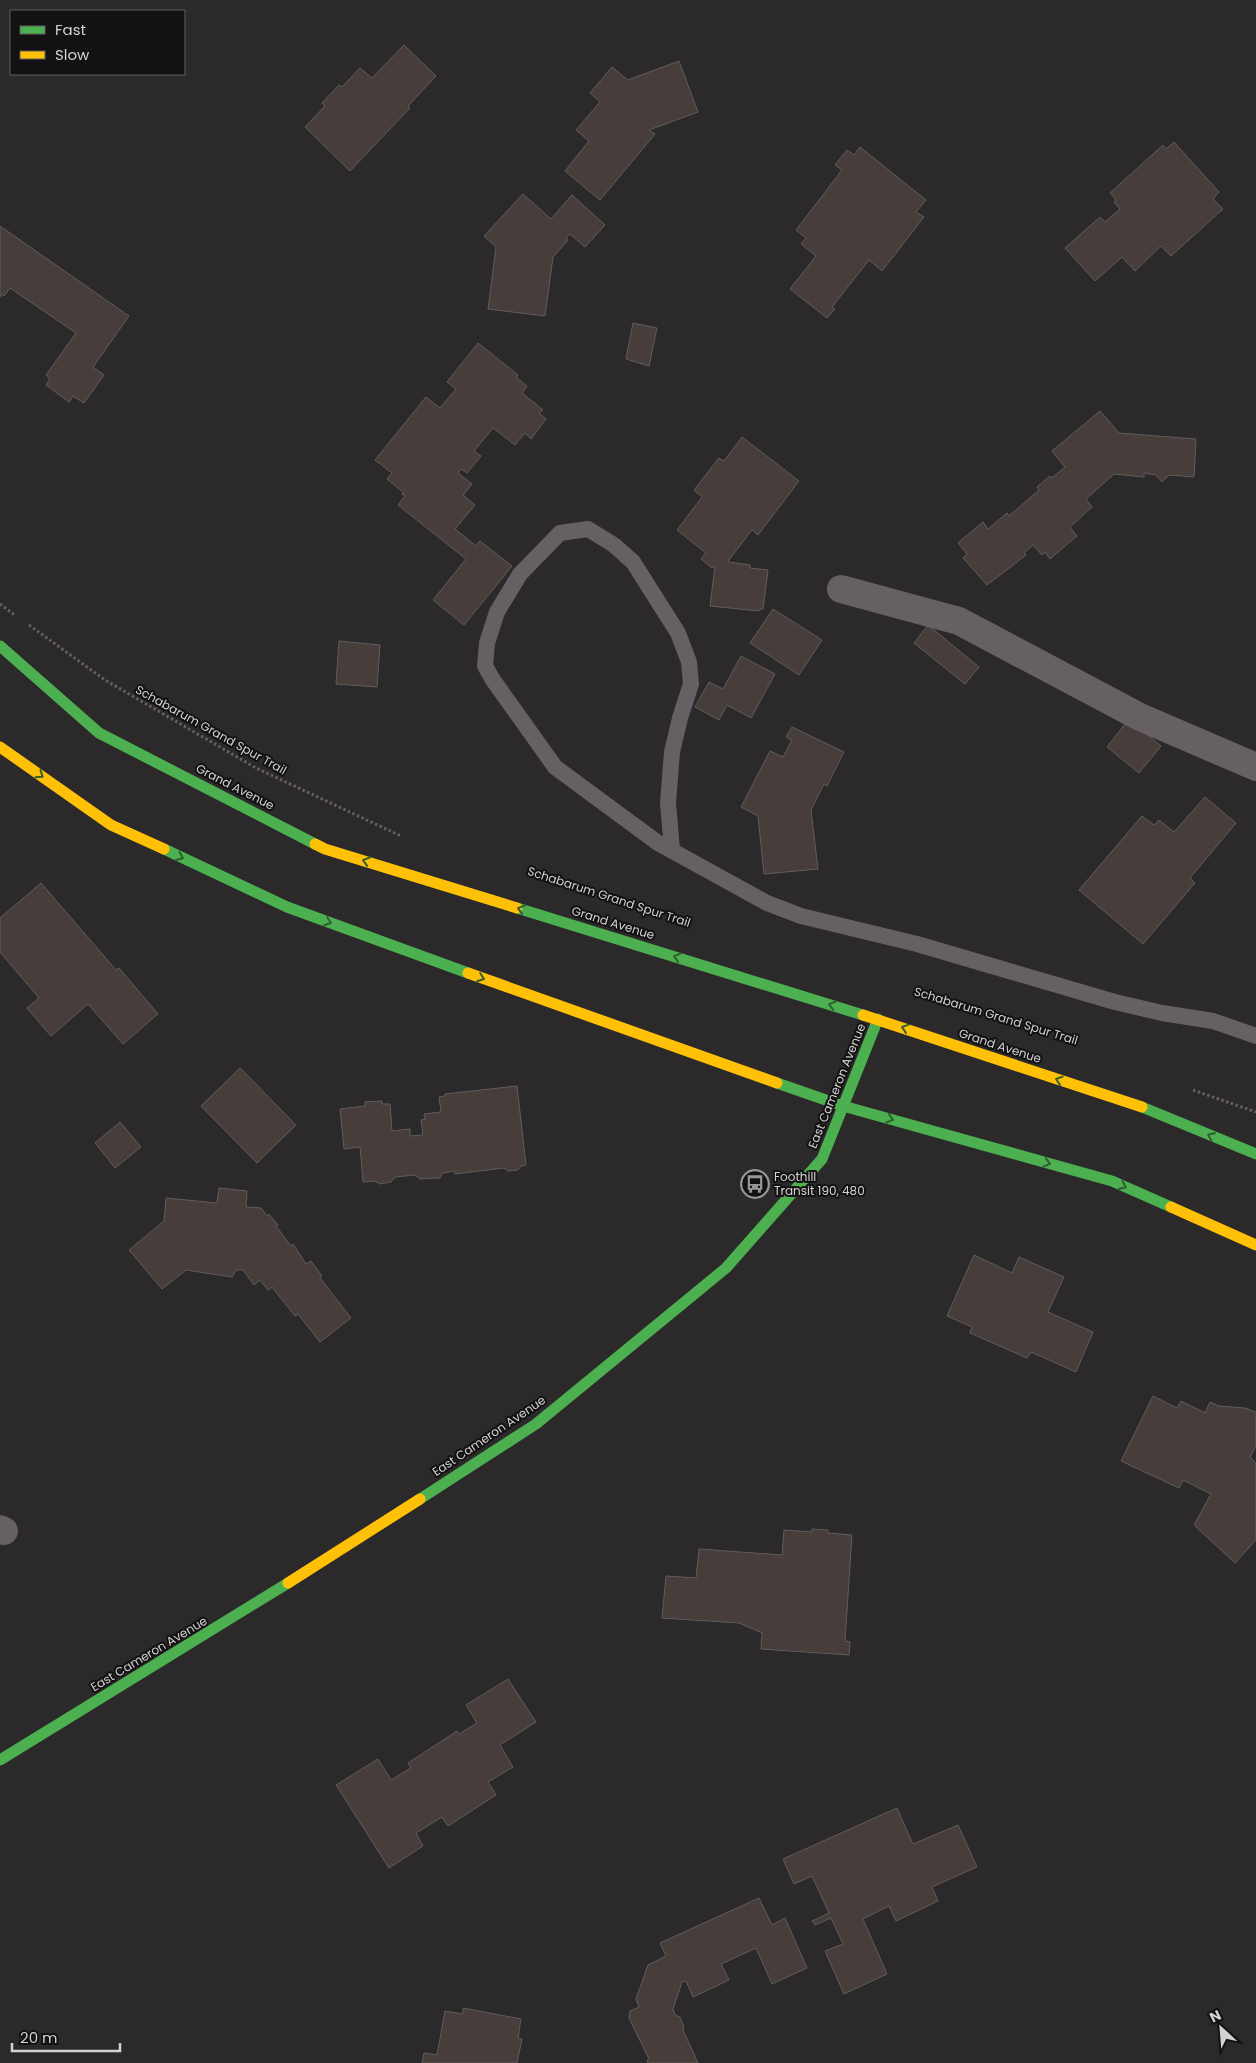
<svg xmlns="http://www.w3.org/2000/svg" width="1256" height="2063" viewBox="0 0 1256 2063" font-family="Poppins,sans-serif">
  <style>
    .building { fill: #473d3b; stroke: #5f5d5d }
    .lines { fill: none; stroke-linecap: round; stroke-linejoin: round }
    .path { stroke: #646062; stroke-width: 3; stroke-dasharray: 2.5 2.5; stroke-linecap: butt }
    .lane { stroke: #666064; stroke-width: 16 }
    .street { stroke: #666064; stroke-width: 28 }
    .fast { stroke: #4caf50; stroke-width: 11 }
    .slow { stroke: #ffc107; stroke-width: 11 }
    .oneway { stroke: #306030 }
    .labels { text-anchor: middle; stroke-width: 4; stroke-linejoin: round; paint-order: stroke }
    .street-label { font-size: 12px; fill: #d4d1d2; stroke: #131111 }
    .poi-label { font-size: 12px; fill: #d4d1d2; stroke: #131111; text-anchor: start }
  </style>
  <rect width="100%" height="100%" fill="#2b2929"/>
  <path class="building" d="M404,45L436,76L408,106L410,108L350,171L305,127L325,106L322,103L339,85L342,87L360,68L372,78Z
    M679,61L698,112L649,130L655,134L600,200L565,171L589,141L576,130L600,102L590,93L612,67L628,80Z
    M1174,142L1219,192L1213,199L1223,209L1171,256L1161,246L1135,271L1122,257L1095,281L1065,248L1100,217L1105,222L1120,209L1114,202L1116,200L1110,193L1163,145L1166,149Z
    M860,147L926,200L916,212L924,217L882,271L869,260L832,307L835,309L827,318L790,289L816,256L801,244L806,238L796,230L842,170L835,165L847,150L854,155Z
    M523,194L551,219L572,195L605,225L585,247L570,234L566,238L568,240L553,257L545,316L488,309L496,247L484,236Z
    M0,226L129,316L93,367L104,375L84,403L73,396L69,402L46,385L50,379L46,375L76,333L10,288L4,296L2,294L0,297Z
    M633,323L657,328L649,366L626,359Z
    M478,343L518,375L516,377L527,386L522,393L543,410L539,413L546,419L531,439L525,433L515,445L493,428L474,451L481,456L467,473L461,469L458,473L472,484L463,495L475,505L455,529L476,546L480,541L512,566L464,625L433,600L466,559L398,505L405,496L402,494L404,493L387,479L392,473L375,460L426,397L440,408L456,389L447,382Z
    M1100,411L1119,433L1196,439L1194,477L1169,475L1162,482L1156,475L1144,473V477L1114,474L1086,499L1092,507L1070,527L1077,536L1050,559L1045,552L1042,555L1033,545L1024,553L1026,555L987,585L963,558L967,554L958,543L983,522L988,529L1007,513L1009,516L1039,490L1037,487L1050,476L1052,478L1065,467L1052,451Z
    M742,437L799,481L758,535L752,530L728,561L729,562L750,565V568L768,570L763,609H760L759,611L710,606L715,566L712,568L701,559L706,553L677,530L702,497L694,490L719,458L724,461Z
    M773,609L822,640L799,675L750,643Z
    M928,625L979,667L965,684L914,643Z
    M339,641L380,645L377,687L336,684Z
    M741,656L775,674L751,718L727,705L719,720L695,707L709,682L723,689Z
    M1129,719L1161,746L1139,773L1107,747Z
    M792,727L844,752L827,786L824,784L811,810L818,869L764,874L758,816L741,807L770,751L783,757L792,740L786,737Z
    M1205,797L1236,823L1190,878L1195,883L1143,944L1079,890L1142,816L1154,825L1159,820L1174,832Z
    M41,883L116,970L119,968L158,1014L123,1044L88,1004L51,1036L27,1008L39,998L0,952V918Z
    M240,1068L296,1125L257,1163L201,1106Z
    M517,1086L526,1165L521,1166L518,1170L508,1171L504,1168L455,1174L454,1171L442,1173L440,1178L420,1179L415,1175L395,1177L391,1182L380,1184L375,1181L363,1182L360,1147L344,1149L340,1109L365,1106V1102L382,1101V1104H390L392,1131L410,1129V1136L423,1135L421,1120L425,1119L424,1114L441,1112L439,1097L445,1096V1094Z
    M120,1122L141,1147L115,1168L95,1143Z
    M219,1188L247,1191L246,1207L261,1208L267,1216L269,1214L278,1225L276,1226L291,1246L293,1244L306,1264L311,1261L322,1276L320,1278L351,1318L320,1342L298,1314L295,1316L272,1287L268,1290L260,1280L254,1285L243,1270H236L232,1277L186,1270L162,1289L129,1250L164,1221L166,1198L217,1203Z
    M974,1255L1012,1273L1019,1257L1064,1277L1048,1312L1093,1332L1076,1372L1031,1352L1027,1358L970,1333L972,1327L947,1316Z
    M1153,1396L1177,1408L1181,1401L1205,1413L1210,1402L1219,1406L1245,1408L1256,1412V1446L1250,1457L1256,1463V1540L1235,1563L1194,1525L1211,1494L1183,1480L1179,1488L1121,1461Z
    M812,1529L828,1530V1533L852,1535L845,1641L850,1642L849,1655L761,1649L762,1633L739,1623L662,1618L666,1576L696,1578L699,1549L782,1555L784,1530L812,1532Z
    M508,1679L536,1722L500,1745L513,1767L488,1782L496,1795L448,1826L442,1817L416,1833L423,1846L389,1868L336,1785L378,1759L391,1780L411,1768L408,1763L457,1731L459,1734L477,1723L466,1705Z
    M897,1808L913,1844L958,1825L977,1867L932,1887L938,1901L896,1921L889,1906L863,1919L887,1974L844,1994L825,1951L843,1944L831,1918L815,1925L812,1921L829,1913L812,1876L794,1884L783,1859Z
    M759,1898L772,1925L785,1918L807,1968L772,1984L756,1948L721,1964L729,1980L693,1997L686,1981L682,1982L673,2009L675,2015L680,2017L684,2027L683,2030L698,2063H648L647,2060L649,2059L629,2018L630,2011L639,2007L636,1999L648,1965L666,1956L660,1943Z
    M463,2008L521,2019L518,2038L522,2039L517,2063H422L424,2053L437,2055L445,2011L463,2014Z"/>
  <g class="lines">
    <path class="path" d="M0,604L16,616
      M29,625L105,680L256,768L401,836
      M1193,1090L1256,1112"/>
    <path class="lane" d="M672,850L668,803L672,752L680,718L691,684L689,662L678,633L633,562L614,545L588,529L560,533L520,574L497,612L487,643L485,666L493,680L555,767L658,843L767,903L801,916L917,944L1115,1002L1162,1013L1213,1021L1256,1036"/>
    <path class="street" d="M841,589L959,621L1140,717L1256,767
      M0,1529L4,1531"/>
    <path class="fast" d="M0,646L99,733L315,844
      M164,849L287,907L468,973
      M517,908L863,1015
      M777,1083L843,1106L1112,1181L1171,1207
      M1142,1107L1256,1154
      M420,1499L536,1424L726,1268L822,1159L878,1019
      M0,1760L288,1583"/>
    <path class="slow" d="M0,747L111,825L164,849
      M315,844L325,849L517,908
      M468,973L777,1083
      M863,1015L1142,1107
      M1171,1207L1256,1245
      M288,1583L420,1499"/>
  </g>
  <defs><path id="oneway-chevron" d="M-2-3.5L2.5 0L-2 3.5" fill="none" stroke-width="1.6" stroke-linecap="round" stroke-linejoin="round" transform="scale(1.25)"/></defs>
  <g class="oneway">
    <use href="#oneway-chevron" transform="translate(40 775) rotate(35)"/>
    <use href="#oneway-chevron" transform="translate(180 857) rotate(25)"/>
    <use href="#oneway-chevron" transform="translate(366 861) rotate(-163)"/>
    <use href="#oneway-chevron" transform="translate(521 909) rotate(-163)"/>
    <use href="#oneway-chevron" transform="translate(328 922) rotate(20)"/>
    <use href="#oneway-chevron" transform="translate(677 957) rotate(-163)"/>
    <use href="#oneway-chevron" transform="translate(481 978) rotate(20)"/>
    <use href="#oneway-chevron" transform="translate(832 1005) rotate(-163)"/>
    <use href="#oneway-chevron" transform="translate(905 1028) rotate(-161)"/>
    <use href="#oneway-chevron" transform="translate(1059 1080) rotate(-162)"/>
    <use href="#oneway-chevron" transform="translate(890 1119) rotate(16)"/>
    <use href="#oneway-chevron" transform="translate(1211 1136) rotate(-157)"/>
    <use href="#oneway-chevron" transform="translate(1047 1163) rotate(16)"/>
    <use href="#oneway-chevron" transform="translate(1123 1186) rotate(24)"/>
  </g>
  <defs>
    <symbol id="bus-ring" viewBox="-11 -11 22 22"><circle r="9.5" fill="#131111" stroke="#999697" stroke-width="1.5"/><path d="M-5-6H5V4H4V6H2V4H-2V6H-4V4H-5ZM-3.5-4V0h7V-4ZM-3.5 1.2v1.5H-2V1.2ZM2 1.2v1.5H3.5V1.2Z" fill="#999697"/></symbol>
  </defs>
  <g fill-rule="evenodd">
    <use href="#bus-ring" x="739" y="1168" width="32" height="32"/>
  </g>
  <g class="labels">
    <g class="street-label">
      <text transform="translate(211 730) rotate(29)" y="4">Schabarum Grand Spur Trail</text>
      <text transform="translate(235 787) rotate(27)" y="4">Grand Avenue</text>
      <text transform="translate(609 897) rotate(18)" y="4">Schabarum Grand Spur Trail</text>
      <text transform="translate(613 923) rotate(17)" y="4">Grand Avenue</text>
      <text transform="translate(996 1016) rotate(17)" y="4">Schabarum Grand Spur Trail</text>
      <text transform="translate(1000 1046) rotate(18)" y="4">Grand Avenue</text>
      <text transform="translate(837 1086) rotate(-68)" y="4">East Cameron Avenue</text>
      <text transform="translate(489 1436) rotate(-34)" y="4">East Cameron Avenue</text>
      <text transform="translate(149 1654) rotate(-31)" y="4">East Cameron Avenue</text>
    </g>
    <g class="poi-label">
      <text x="774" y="1181">Foothill<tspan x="774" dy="14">Transit 190, 480</tspan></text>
    </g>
  </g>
  <rect x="10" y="10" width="175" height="65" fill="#131111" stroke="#605e5e"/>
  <rect x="20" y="26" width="25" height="8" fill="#4caf50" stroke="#605e5e"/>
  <text x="55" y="35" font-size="15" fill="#d4d1d2">Fast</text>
  <rect x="20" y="51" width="25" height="8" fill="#ffc107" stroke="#605e5e"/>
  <text x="55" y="60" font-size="15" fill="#d4d1d2">Slow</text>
  <g transform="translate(1221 2028) rotate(334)" stroke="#131111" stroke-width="4" paint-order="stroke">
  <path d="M0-4L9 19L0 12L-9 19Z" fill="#d4d1d2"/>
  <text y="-8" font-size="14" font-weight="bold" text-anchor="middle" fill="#d4d1d2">N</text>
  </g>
  <path d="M12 2043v8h108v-8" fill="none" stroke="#d4d1d2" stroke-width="2.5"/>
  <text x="20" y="2043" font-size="15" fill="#d4d1d2" stroke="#131111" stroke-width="4" paint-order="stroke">20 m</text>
</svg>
